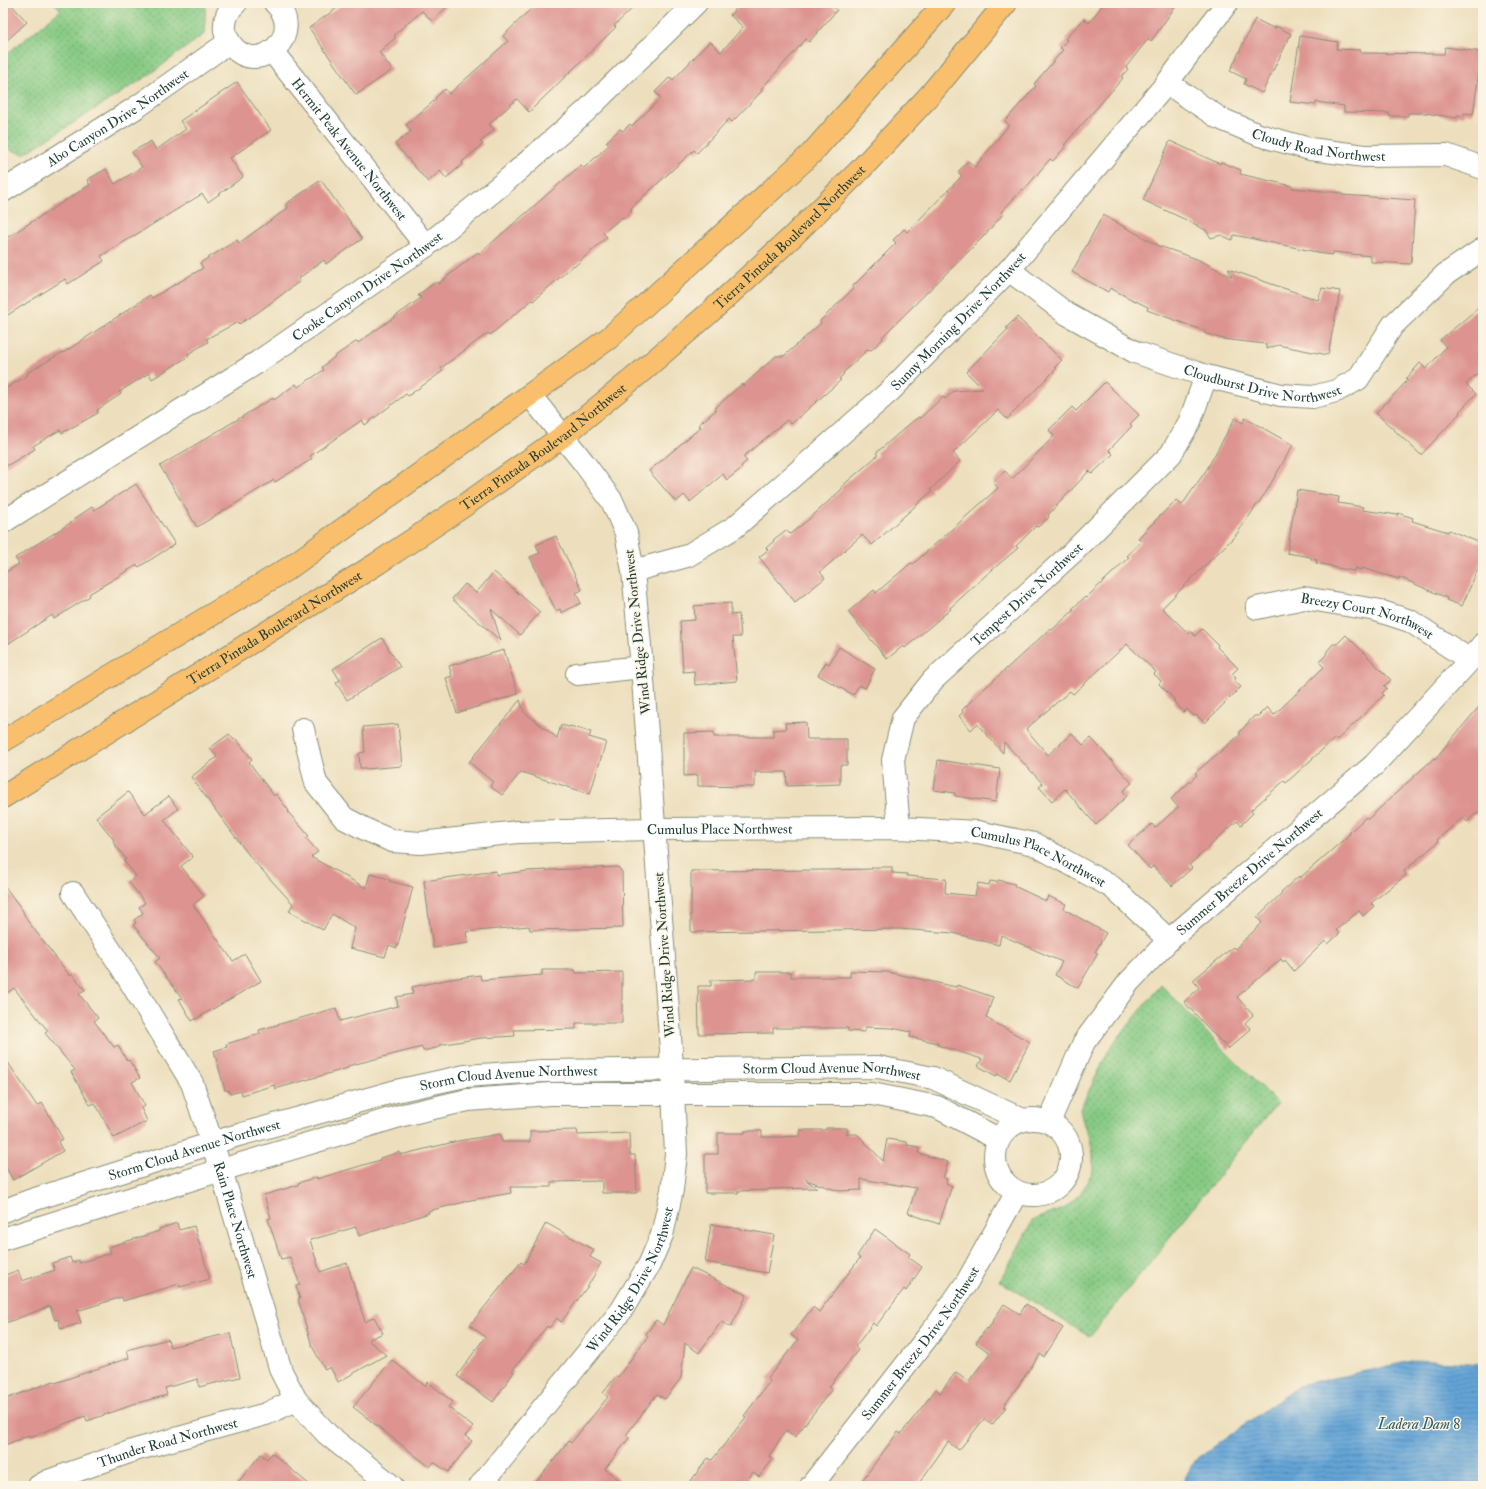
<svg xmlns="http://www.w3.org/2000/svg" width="1486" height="1489" viewBox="0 0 1486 1489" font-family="'IM FELL Double Pica',serif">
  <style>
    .green { fill: url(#green-dots); stroke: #53845c }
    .water { fill: url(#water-rules); stroke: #427086 }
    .building { fill: #dd9491 }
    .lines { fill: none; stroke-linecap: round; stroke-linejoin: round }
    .minor-casing { stroke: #868e78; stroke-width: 24 }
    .major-casing { stroke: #868e78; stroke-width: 24 }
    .minor { stroke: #fff; stroke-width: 22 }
    .major { stroke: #f9bf6d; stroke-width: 22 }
    .labels { text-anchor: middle; stroke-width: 3; stroke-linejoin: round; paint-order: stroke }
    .street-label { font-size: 14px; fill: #1f3d34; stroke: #fcf5e5 }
    .water-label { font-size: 15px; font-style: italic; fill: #345c65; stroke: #fcf5e5 }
  </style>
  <defs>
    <pattern id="green-dots" width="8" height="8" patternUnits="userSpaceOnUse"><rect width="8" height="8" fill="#87ca84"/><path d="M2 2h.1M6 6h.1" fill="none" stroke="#6ea56d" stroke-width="1.8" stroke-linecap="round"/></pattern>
    <pattern id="water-rules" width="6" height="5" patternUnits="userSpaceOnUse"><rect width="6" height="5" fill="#64a4d7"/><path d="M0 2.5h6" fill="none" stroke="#5287af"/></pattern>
  </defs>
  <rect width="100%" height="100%" fill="#fcf5e5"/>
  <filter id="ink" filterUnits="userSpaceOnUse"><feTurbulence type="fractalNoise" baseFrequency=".025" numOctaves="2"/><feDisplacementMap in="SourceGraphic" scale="8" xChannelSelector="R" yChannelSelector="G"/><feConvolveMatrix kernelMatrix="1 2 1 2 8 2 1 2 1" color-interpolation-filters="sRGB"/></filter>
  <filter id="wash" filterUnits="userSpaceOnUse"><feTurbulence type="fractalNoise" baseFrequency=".012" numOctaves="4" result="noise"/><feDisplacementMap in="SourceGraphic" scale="16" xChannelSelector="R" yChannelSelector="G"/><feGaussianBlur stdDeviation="0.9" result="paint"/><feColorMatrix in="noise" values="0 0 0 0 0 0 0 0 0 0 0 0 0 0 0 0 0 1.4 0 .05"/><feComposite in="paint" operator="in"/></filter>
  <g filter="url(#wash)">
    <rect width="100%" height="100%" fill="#eddfbd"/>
    <path class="green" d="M54,3H205L206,4L204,34L149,75L24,154L10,150L3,139V57L61,10Z
      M1161,985L1214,1040L1277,1103L1090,1337L1000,1281L1033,1220L1065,1208L1081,1193L1093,1171V1154L1090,1138L1084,1125L1080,1109L1110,1048Z"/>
    <path class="water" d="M1416,1360L1483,1364V1486H1181L1194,1461L1298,1386Z"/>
    <g id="blocks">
      <path class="building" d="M3,3H10L27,22L3,44Z
        M344,3H451L432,21L422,11L395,34V38L379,52L392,70L356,95L309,28Z
        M537,3H638L614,26L616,27L529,112L517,99L489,124L494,130L480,142L483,144L462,162L463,164L446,178L440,171L428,182L395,144L411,131L406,125L435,100L436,97L445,89L449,94L508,41L503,36Z
        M741,3H829L837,10L809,42L806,39L761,89L762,91L732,122L729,119L697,153L694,150L631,208V212L625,217L621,218L603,233L607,237L575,266L574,265L533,301L532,300L490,335L488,333L441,368L443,371L408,396L406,394L365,425L362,420L310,456L312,459L275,482L274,480L197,527L160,466L273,398L274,400L296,384L298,387L324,370L322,367L338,354L357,341L358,343L421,298L418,295L436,282L438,284L478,252L479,254L581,165L584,168L609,145L606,142L620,129L623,131L630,124L632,126L661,98L655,92L670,77L673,80L710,41L721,52L743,27L730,15Z
        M1104,3H1178L1151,41L1148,39L1126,67L1128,69L1121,77L1123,78L1064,145L1066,146L1053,161L1050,159L1024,190L1023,189L1001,212L1003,214L983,237L882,337L883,339L871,350L868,349L843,373L844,374L839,379L841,380L791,424L787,420L743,457L747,461L741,466L742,468L727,480L723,474L690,502L684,495L676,502L649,471L701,427L698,425L716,410L715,408L742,384L743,386L776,356H784L821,323L820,321L854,288L852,287L896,243L893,240L904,229L907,232L962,176L958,172L968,161L975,167L1009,125L1005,121L1036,86L1034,84L1063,50L1060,48L1067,40L1065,39L1084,19L1089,23Z
        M1255,19L1275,29L1276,26L1291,34L1262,93L1244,84L1246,79L1230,71Z
        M1300,36L1338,42L1336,49L1361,50V53L1444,54L1445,47L1482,52L1473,114L1464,113V116L1457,115V118L1425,113H1408V116H1389V113L1344,112V106L1316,102V105L1290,102Z
        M237,82L271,130L230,158L243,177L208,202L202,194L101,256L104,261L68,284L65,279L3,318V240L90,185L87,180L106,169L115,184L142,167L132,152L151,141L156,150L186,129L180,121Z
        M1170,141L1220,164L1221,162L1241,170L1240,174L1292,186V188L1342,193V195L1415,200L1411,264L1371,262V256L1333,252V255L1317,253V252L1234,235L1232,240L1221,235L1211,238L1206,230L1197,226V225L1143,200Z
        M321,180L362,239L326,264L324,260L299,278L300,281L257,313L239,324L238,322L206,339L208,342L188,354L189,356L170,368L152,379L149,373L119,392L121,394L97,410L98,413L62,433L60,430L33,446L35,449L3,468V390L28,375L27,373L63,352V353L150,295L152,298L203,268L200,263L237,240L239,243L288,208L286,204Z
        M1103,215L1159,246L1197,259L1232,277L1228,269L1318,300L1322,288L1340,291L1328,355L1278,345L1267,349L1265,344L1223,339L1204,333L1205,331L1147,310L1148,307L1129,298L1110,288L1108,292L1072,272Z
        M1483,304V369L1466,384L1476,394L1459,412L1460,413L1421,455L1376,413L1408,380L1406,379L1420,363L1426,369L1446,347L1440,340Z
        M1017,317L1062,360L1055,367L1057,368L1007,419L998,410L953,453L960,461L930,490L932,491L872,545L862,535L820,572L825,578L795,602L759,557L768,550L766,548L774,541L773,540L786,530L790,534L808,520L842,489L841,487L878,455L876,453L913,421L919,417L920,418L943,397L945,399L954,391L983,389L966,372L1008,329L1006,328Z
        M1105,382L1139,415L1130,424L1132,426L1109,450L1113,454L1092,474L1089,471L1048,515L1049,517L1038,527L1036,526L1016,546L1018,548L986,575L950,608L951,609L905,648L903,646L887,659L848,612L874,590L876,593L911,563L913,564L998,488L993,482L1005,471L1012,479L1054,436L1049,430L1072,407L1076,411Z
        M1235,418L1243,423L1245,418L1293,445L1266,492L1236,535L1162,608L1189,634L1191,631L1195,636L1202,629L1218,645L1217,647L1238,668L1232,674L1236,678L1234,681L1241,687L1205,723L1196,715L1194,716L1187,709L1184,712L1173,701L1175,700L1159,684L1161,681L1154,674L1156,672L1127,644L1073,694L1070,691L1026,729L1048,755L1072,733L1083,745L1091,738L1132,783L1123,791L1127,796L1096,825L1065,789L1052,801L1039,787L1043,784L1004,742L1003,753L977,724L971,730L959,716L963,712L962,710L974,698L1050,629L1052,630L1074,610L1072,609L1085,597L1086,598L1129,557L1127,556L1141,541L1138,538L1176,500L1182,505L1207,469Z
        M136,484L175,544L139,567L137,565L89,594L90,596L54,619L52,615L3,647V574L19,564L15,558L75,520L74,519L92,507L94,510Z
        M1297,490L1339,497L1338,503L1363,507L1362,510L1398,515V513L1413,518L1412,521L1448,532L1449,530L1483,544V557L1462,606L1446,600L1447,598L1399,577V579L1362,568L1361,570L1355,568L1354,571L1332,567V566L1316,563L1317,560L1311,559V557L1287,553Z
        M556,536L582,590L576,593L581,603L561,613L560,609L556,611L530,557L540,553L536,545Z
        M494,572L540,612L520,635L491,609L501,641L452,599L465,584L476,593Z
        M731,603V615L739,614L741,637H733L737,681L695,685L694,671L683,672L680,621L695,620L694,606Z
        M1346,635L1391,680L1384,686L1387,688L1382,693L1384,695L1337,740L1335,738L1286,783L1284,781L1251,810L1253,813L1241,825L1237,821L1189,865L1192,868L1172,886L1153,866L1150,869L1128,845L1152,824L1155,828L1178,807L1171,799L1197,775L1195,773L1241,734L1239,733L1254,716H1258L1267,707L1274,715L1324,667L1319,662L1326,655L1327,651L1333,644H1337Z
        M382,638L400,667L347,700L336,683L340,680L333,669Z
        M839,647L875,669L865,688L859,685L853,695L818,675L826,662L829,664Z
        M504,650L518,694L457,713L446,678L452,676L449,666Z
        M520,700L524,712L557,738L561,725L569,727L570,726L591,732L589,737L606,742L590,794L521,772L502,795L490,786L493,782L469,762Z
        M1483,702V809L1477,814L1474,815L1467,822L1463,817L1437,840L1438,842L1404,871L1406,875L1371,903L1374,906L1363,916L1359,911L1336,930L1339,934L1328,944L1325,941L1294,971L1285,960L1283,962L1281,959L1237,997L1253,1015L1245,1023L1251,1029L1228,1049L1223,1043H1222L1184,1002L1199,988L1193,980L1233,947L1235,949L1262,923L1257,917L1282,893L1281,892L1299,876L1300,878L1350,834L1349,833L1366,817L1368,819L1434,758L1435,759Z
        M806,722L807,739H847V765H840V784L787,786L786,772H755V787L698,786V775L684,776V733L714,732V737H773V730L786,729L785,723Z
        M398,724L402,766L366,769V768H360L359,753L365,752L363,727Z
        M229,734L234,740L236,739L252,759L249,762L274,796L276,794L289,811L288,812L309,836L306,838L318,852L311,857L366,888L370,874L389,879V881L413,887L397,948L389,945L385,957L350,948L355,928L332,914L323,930L289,911L293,904L251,858L191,777L217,757L210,748Z
        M938,760L1000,769L996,802L955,796V793L934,790Z
        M128,792L145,814L169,796L178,809L164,820L193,857L181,866L204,896L193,905L233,961L245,954L261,981L192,1021L179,999L182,998L155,962L160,958L133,925L136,923L134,920L143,913L139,907L145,903L129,882L136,876L124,861L126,859L113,842L114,840L96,817Z
        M618,867L622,872L623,928L530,930L529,926L466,932L468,943L433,948L424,881L496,871V875L527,871Z
        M872,867H892V873L907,874V876L946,879L945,893L975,896L978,883L989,885L990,881L997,882L998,880L1015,884L1014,886L1046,901L1048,896L1066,904L1064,909L1106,933L1095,952L1098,953L1078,988L1055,975L1062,962L1001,935L999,945L953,933L899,929L691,932V871L827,870L872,869Z
        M3,884L23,911V912L27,920L70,976L72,974L85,990L79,994L98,1018L94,1021L114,1047L118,1045L127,1061L129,1060L140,1078L132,1082L145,1106L141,1108L147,1121L114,1138L95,1103L90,1105L71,1072L75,1070L45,1033L48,1031L14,988L3,996Z
        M542,970H575L576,973L622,972V1023H576V1029L514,1030L515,1036L481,1038L439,1045L440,1047L423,1051L422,1047L348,1066V1068L275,1089L274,1085L242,1095L241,1091L230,1094L228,1090H225L214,1051L227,1047L226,1044L260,1034L259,1030L336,1008L340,1021L398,1006L396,997L413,994L412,987L450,979L480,975L481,980L542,975Z
        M850,971L888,972L956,987L957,985L993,997L986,1018L1030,1042L1010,1080L997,1074L996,1076L978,1066L982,1059L937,1045L938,1043L910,1037L911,1032L892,1028L865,1027V1032L848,1031V1028H773V1033L699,1034L698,986H711V980L756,979V972H791V977H850Z
        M3,1055L37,1106L42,1103L63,1139L58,1142L63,1151L13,1180L3,1162Z
        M826,1128H847V1134H857L883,1161L887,1139L907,1142V1145L919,1147L918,1153L948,1162L943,1178L947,1179L946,1183L952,1186L939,1224L908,1213L916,1188L861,1179V1190L839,1191L806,1180L817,1188L769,1189L768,1190L738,1191V1193H705V1154H718V1133H745V1131H762V1137H782L800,1136V1130H826Z
        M577,1130L578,1135L629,1133L630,1155H635L637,1193H602V1181L551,1182V1187H510L511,1193L465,1201V1202L428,1211L429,1213L359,1236L356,1227L310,1240L320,1272L347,1263L365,1322L374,1317L383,1333L368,1340L386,1355L338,1382L330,1367L325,1370L312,1346L298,1299H300L296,1286L300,1285L290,1257L281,1259L268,1219L271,1218L264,1195L298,1185V1183L317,1177V1179L380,1160V1158L400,1152V1155L458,1141L500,1134L502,1142H530V1131Z
        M177,1223L179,1230L194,1226L210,1279L180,1287L179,1284L123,1301L122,1297L77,1311L81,1323L61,1329L58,1319L55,1320L50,1306L3,1324V1276L18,1270L22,1281L55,1270L52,1263L70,1257L72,1263L79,1260V1263L111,1253L109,1247L159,1231V1229Z
        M546,1223L594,1250L590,1257L601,1263L588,1286L561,1322L557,1318L549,1328L547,1326L512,1371L514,1372L493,1402L457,1376L485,1337L470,1325L521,1262L524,1264Z
        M711,1224L774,1235L767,1273L705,1262Z
        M875,1229L910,1254L908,1257L922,1267L906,1291L904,1289L876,1326L873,1323L855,1347L858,1350L829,1387L832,1389L795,1437L786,1430L769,1456L773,1459L759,1477L753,1472L743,1486H687L708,1458L712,1460L746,1417L744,1416L770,1381L767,1379L798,1340L791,1335L813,1307L819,1312L860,1258L857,1256Z
        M691,1268L747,1295L731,1327L721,1322L699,1353L685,1343L681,1378L665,1399L657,1394L626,1435L629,1438L605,1469L627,1486H533L569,1441L571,1443L608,1397L603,1393L616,1376L618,1377L648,1336L646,1334L656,1320L663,1325Z
        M1004,1304L1020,1314L1026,1304L1063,1328L1044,1357L1040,1354L1004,1406L1006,1407L992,1425L984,1419L959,1450L948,1442L917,1486H858L898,1432L901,1434L936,1389L940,1393L956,1372L969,1381L990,1353L976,1343L987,1328L988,1329Z
        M230,1333L240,1377L199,1387L198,1379L165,1388L167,1395L126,1406L127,1407L87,1421L85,1416L30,1437L29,1435L3,1446V1400L54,1381L55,1383L129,1358L127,1350L168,1339L170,1347Z
        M392,1360L425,1386L428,1382L453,1402L448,1407L473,1427L465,1436L472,1441L448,1472L434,1462L430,1467L353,1407Z
        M272,1453L311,1486H235L261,1454L267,1459Z"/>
    </g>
  </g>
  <g filter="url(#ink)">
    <use href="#blocks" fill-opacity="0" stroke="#868e78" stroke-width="1"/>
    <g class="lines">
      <defs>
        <g id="minor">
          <path d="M236,3C228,10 224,20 225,31C226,37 229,42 233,47C260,77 307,33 275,3"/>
          <path id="s1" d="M272,51L426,246"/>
          <path id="s2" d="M1167,83L1219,118L1259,135L1310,149L1365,156L1446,155L1483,168"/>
          <path id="s3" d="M3,191L137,107L229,42"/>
          <path id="s4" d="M1009,270L1067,314L1135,352L1206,376L1281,395L1313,397L1336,391L1358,379L1393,325L1446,274L1483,249"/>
          <path id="s5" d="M3,522L258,362L426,246L507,180L586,111L696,3"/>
          <path id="s6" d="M633,571L687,556L735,527L890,391L1009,270L1167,83L1227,3"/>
          <path id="s7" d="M1257,608L1304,598L1376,610L1410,621L1470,660"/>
          <path d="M577,674L642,667"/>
          <path id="s8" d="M303,729L316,783L344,818L369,831L392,841L421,843L518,832L653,829L899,828L978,832L1034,844L1112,887L1169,940"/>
          <path id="s9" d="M899,828L893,760L903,718L933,680L1072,553L1171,454L1190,421L1206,376"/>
          <path id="s10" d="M73,893L122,968L192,1083L221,1170L281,1371L296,1400L327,1434L392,1486"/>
          <circle cx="1033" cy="1157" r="38"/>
          <path id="s11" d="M1049,1122L1084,1042L1129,982L1169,940L1374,765L1470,660L1483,644"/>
          <path id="s12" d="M3,1211L29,1201L235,1136L396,1091L465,1076L543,1071L878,1067L933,1078L1023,1120"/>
          <path d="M3,1239L221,1170L403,1115L468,1100L550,1094H872L937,1107L998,1139"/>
          <path id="s13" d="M39,1486L48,1481L135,1450L266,1414L296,1400"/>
          <path id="s14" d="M480,1486L621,1311L649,1265L662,1235L672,1190L676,1154L671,1050L642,667L633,571L626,533L612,501L584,463L530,395"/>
          <path id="s15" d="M811,1486L937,1325L967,1282L1017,1192"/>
        </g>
        <g id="major">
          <path d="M3,741L289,568L609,338L811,154L945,3"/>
          <path id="s16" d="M3,797L378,563L465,505L563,436L641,372L708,314L791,238L860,170L929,96L1006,3"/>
        </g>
      </defs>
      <use href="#minor" class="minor-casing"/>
      <use href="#major" class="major-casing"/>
      <use href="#minor" class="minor"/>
      <use href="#major" class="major"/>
    </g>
  </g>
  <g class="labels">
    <g class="street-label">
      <text dy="5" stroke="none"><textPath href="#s3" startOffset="136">Abo Canyon Drive Northwest</textPath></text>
      <text dy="5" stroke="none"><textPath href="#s2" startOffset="167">Cloudy Road Northwest</textPath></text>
      <text dy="5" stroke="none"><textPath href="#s1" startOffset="125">Hermit Peak Avenue Northwest</textPath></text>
      <text dy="5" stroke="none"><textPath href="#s16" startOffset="968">Tierra Pintada Boulevard Northwest</textPath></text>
      <text dy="5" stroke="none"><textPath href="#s5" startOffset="434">Cooke Canyon Drive Northwest</textPath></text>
      <text dy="5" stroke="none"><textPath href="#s6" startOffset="416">Sunny Morning Drive Northwest</textPath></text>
      <text dy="5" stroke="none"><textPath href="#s4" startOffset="283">Cloudburst Drive Northwest</textPath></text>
      <text dy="5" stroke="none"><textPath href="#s16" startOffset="644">Tierra Pintada Boulevard Northwest</textPath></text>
      <text dy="5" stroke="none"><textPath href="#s9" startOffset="287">Tempest Drive Northwest</textPath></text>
      <text dy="5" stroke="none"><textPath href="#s7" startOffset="114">Breezy Court Northwest</textPath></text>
      <text dy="5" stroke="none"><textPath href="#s16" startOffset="320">Tierra Pintada Boulevard Northwest</textPath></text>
      <text transform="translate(637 632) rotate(-96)" y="5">Wind Ridge Drive Northwest</text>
      <text dy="5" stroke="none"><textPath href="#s8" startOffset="482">Cumulus Place Northwest</textPath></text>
      <text dy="5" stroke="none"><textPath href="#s8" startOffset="806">Cumulus Place Northwest</textPath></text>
      <text dy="5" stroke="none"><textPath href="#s11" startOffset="326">Summer Breeze Drive Northwest</textPath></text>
      <text transform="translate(664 955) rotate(-94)" y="5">Wind Ridge Drive Northwest</text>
      <text dy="5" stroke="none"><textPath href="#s12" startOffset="849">Storm Cloud Avenue Northwest</textPath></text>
      <text dy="5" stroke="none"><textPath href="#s12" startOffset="525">Storm Cloud Avenue Northwest</textPath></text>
      <text dy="5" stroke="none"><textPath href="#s12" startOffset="201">Storm Cloud Avenue Northwest</textPath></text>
      <text dy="5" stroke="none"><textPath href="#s10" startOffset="368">Rain Place Northwest</textPath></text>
      <text dy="5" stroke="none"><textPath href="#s14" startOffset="257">Wind Ridge Drive Northwest</textPath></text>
      <text dy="5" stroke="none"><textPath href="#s15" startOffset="180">Summer Breeze Drive Northwest</textPath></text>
      <text dy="5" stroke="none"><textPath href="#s13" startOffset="136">Thunder Road Northwest</textPath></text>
    </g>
    <g class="water-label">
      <text x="1419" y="1429">Ladera Dam 8</text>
    </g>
  </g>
  <rect width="1486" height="1489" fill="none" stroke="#fcf5e5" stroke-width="16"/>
</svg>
